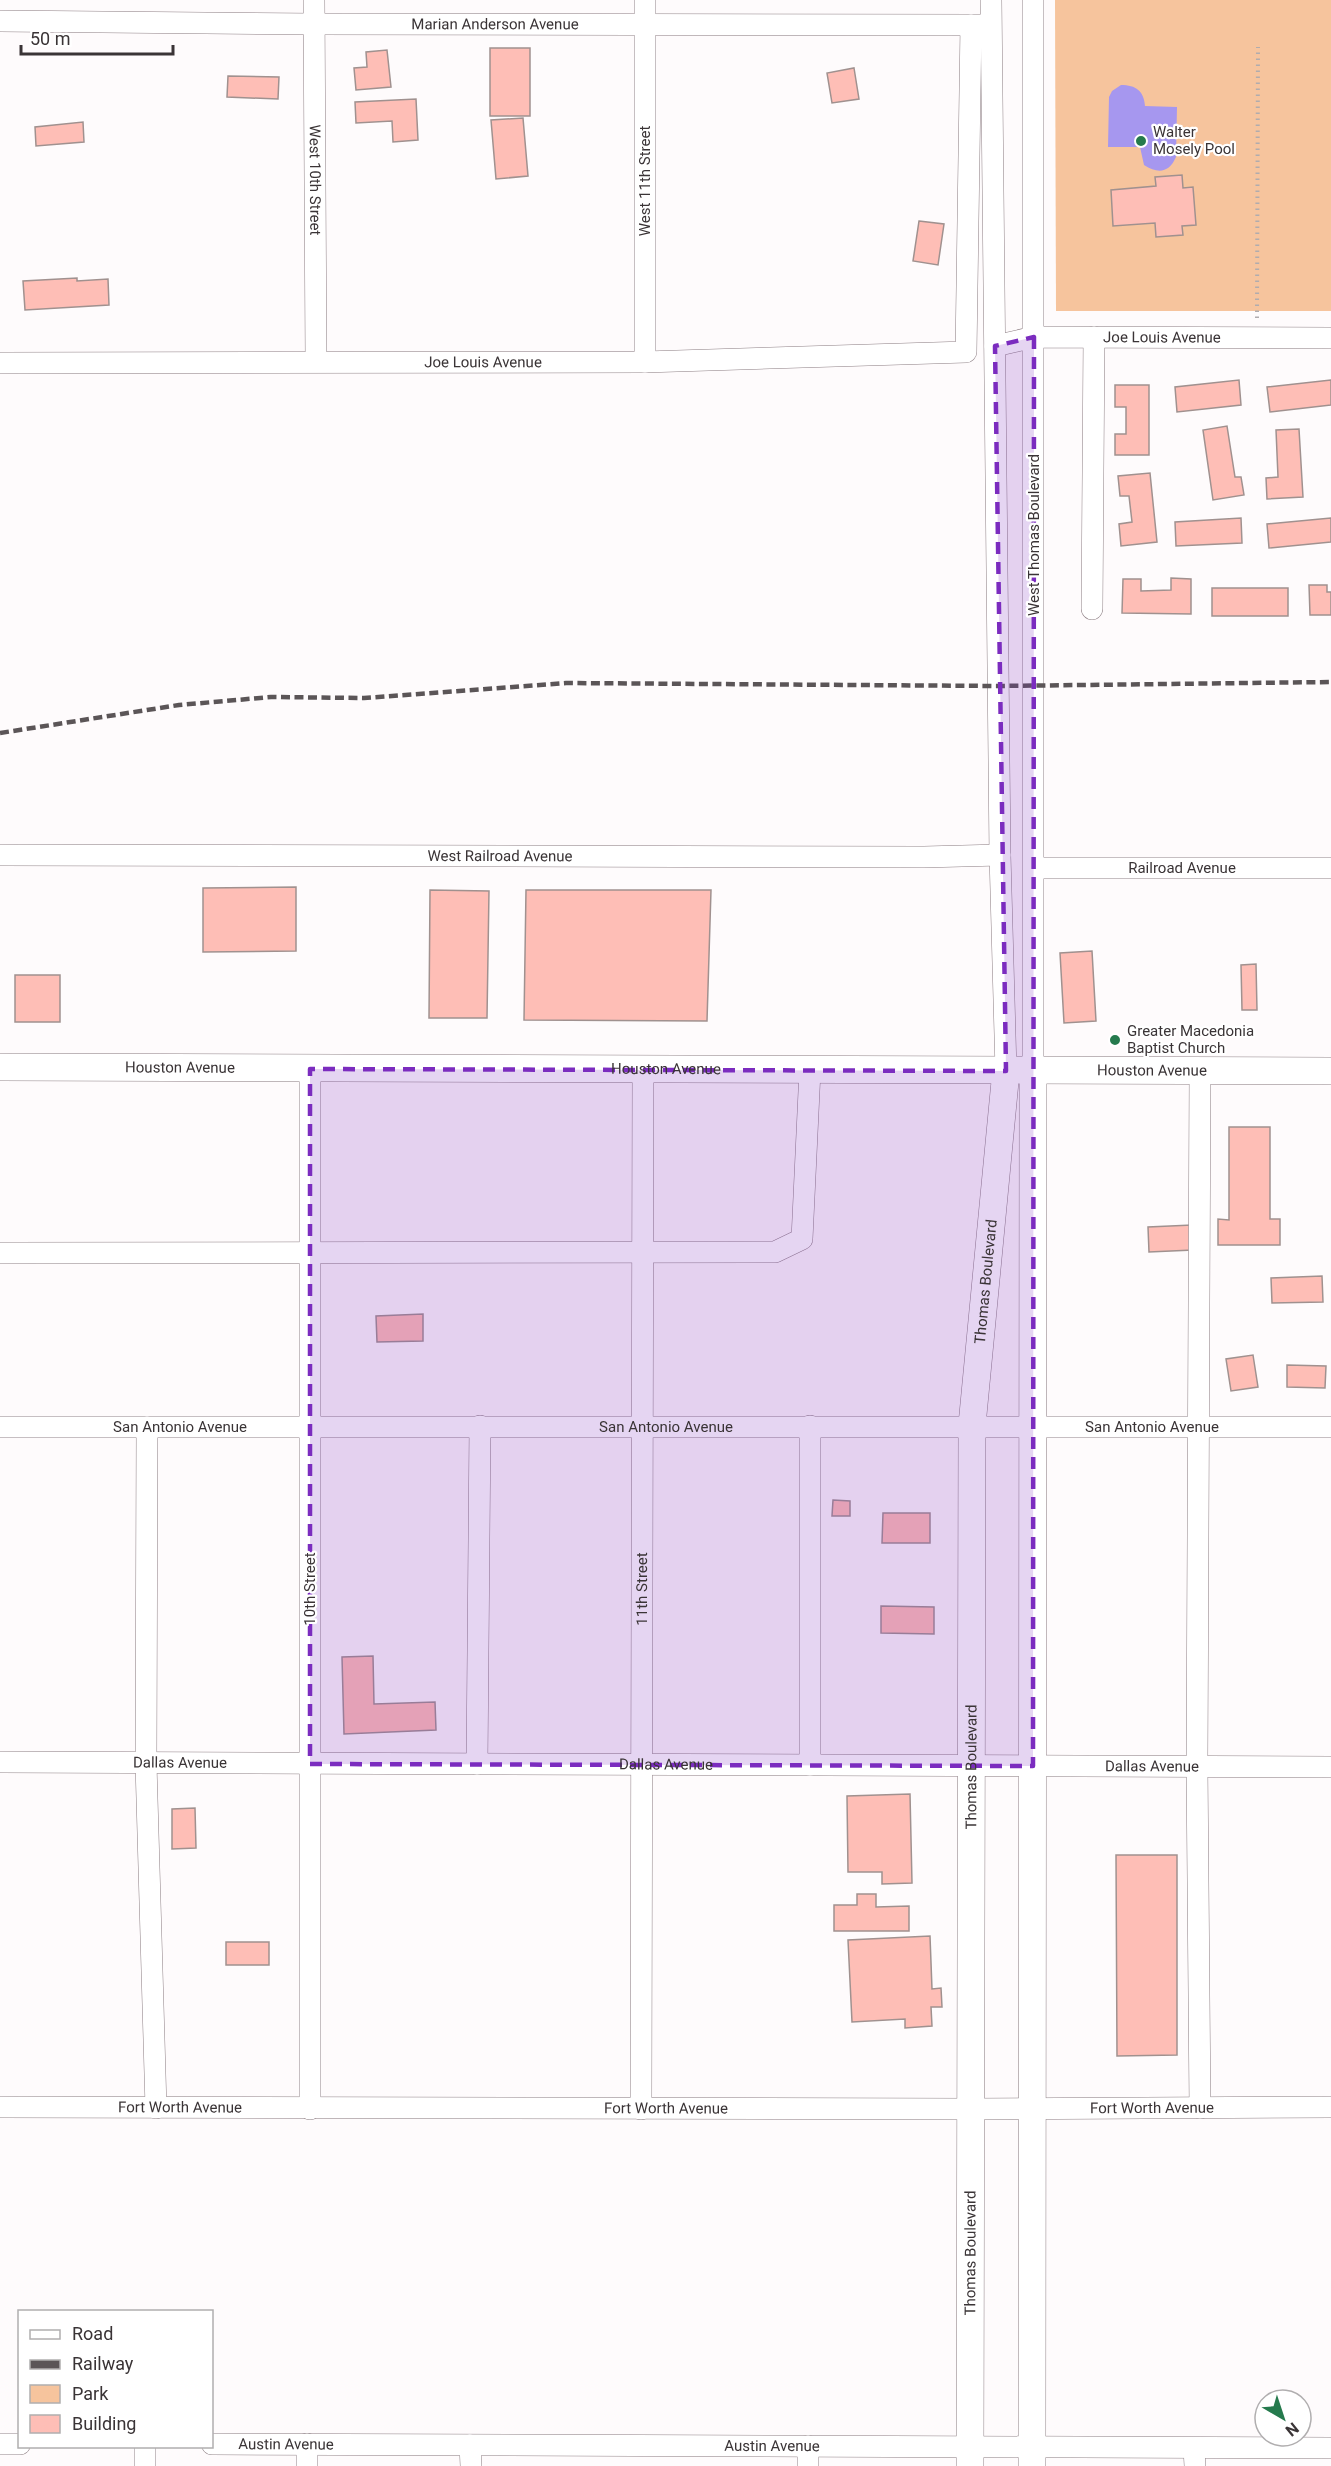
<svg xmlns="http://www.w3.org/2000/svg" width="1331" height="2466" viewBox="0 0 1331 2466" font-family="Roboto,sans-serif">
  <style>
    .green { fill: #f6c49d }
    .water { fill: #a697ef }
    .building { fill: #febeb6; stroke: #a0918f; stroke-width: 1.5 }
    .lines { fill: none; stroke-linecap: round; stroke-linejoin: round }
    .minor-casing { stroke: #8d7f84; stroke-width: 22 }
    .major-casing { stroke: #8d7f84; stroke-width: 28 }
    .path { stroke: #b0acae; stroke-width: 4; stroke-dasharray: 1.5 4.5; stroke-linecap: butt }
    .minor { stroke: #fff; stroke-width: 21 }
    .major { stroke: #fff; stroke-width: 27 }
    .rail { stroke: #5b5557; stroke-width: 4.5; stroke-dasharray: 9 4.5; stroke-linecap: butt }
    .marked { fill: #7b2cbf; fill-opacity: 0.2; stroke: #7b2cbf; stroke-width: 4.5; stroke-dasharray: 12 8; stroke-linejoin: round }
    .poi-dot { fill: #257a4d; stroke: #fff; stroke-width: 2 }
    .labels { text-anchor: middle; stroke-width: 4.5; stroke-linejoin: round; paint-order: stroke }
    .street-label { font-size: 15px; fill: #3a3436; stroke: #fff }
    .poi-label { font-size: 15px; fill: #3a3436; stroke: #fff; text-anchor: start }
  </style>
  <rect width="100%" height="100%" fill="#fefbfc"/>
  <path class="green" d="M1055,0H1331V311H1056Z"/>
  <path class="water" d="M1121,85C1136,85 1144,91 1145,106L1177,107L1176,157C1169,173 1158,174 1144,165L1140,147H1108L1109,97L1112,91Z"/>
  <path class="building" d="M490,48H530V116H490Z
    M387,50L391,87L356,90L354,68L367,67L366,52Z
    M854,68L859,99L832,103L827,73Z
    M228,76L279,77L278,99L227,97Z
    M416,99L418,140L393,142L392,121L356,123L355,102Z
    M523,118L528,176L496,179L491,120Z
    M83,122L84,142L36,146L35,127Z
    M1182,175L1183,188L1193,187L1196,225L1182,226L1183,235L1156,237L1155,223L1113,226L1111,190L1156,186L1155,177Z
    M919,221L944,224L938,265L913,261Z
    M77,278V281L108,279L109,305L25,310L23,281Z
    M1239,380L1241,405L1177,412L1175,387Z
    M1331,380V405L1270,412L1267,387Z
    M1115,385H1149V455H1115V434H1126V407H1115Z
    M1227,426L1235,477H1241L1244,495L1213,500L1203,430Z
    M1299,429L1303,497L1267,499L1266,478L1278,477L1276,430Z
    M1150,473L1157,542L1121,546L1119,524L1132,522L1129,496H1120L1118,476Z
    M1241,518L1242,543L1176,546L1175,522Z
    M1331,518V542L1269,548L1267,524Z
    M1171,578L1191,579V614L1122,613L1123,579H1141V591L1171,590Z
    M1309,585H1327V592H1331V615H1310Z
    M1212,588H1288V616H1212Z
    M296,887V951L203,952V888Z
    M430,890L489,891L487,1018H429Z
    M526,890H711L707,1021L524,1020Z
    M1092,951L1096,1021L1064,1023L1060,953Z
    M1256,964L1257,1010H1242L1241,965Z
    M15,975H60V1022H15Z
    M1229,1127H1270V1219H1280V1245H1218V1219L1229,1220Z
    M1192,1225L1193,1250L1149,1252L1148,1227Z
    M1322,1276L1323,1302L1272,1303L1271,1278Z
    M423,1314V1341L377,1342L376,1316Z
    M1253,1355L1258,1387L1231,1391L1226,1359Z
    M1287,1365L1326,1366L1325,1388L1287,1387Z
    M833,1500L850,1501V1516H832Z
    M883,1513H930V1543H882Z
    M881,1606L934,1607V1634L881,1633Z
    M373,1656L374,1704L435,1702L436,1730L344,1734L342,1657Z
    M910,1794L912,1883L882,1884V1872H848L847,1796Z
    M195,1808L196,1848L172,1849V1809Z
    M1116,1855H1177V2055L1117,2056Z
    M857,1894H876V1907L909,1906V1931H834V1905H857Z
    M930,1936L932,1989L941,1988L942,2007H931L932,2026L905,2028V2019L852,2022L848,1940Z
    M226,1942H269V1965H226Z"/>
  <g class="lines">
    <defs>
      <g id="minor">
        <path id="s1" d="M314,0L316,361"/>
        <path d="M645,0V362"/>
        <path d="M991,0L1000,855L1006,1071"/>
        <path d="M1033,0V1071"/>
        <path id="s2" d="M0,21L314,24L983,25"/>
        <path id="s3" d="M995,346L1034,337L1331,338"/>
        <path id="s4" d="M0,363L645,362L966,352L971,25"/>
        <path d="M1092,609L1094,337"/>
        <path id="s5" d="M0,855L924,857L1000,855"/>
        <path id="s6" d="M1034,868H1331"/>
        <path d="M1200,1071L1197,1767L1200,2108"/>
        <path d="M0,1253L775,1252L802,1239L810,1070"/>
        <path id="s7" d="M0,1427H1331"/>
        <path d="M147,1427L146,1764L156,2108"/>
        <path id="s8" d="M0,1762L1331,1767"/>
        <path d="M477,1764L480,1426"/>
        <path d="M810,1765V1426"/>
        <path id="s9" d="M0,2107L970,2109L1331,2107"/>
        <path d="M310,2109V1069"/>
        <path id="s10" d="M641,2109L643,1069"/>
        <path d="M0,2444H20"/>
        <path id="s11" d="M212,2444L1331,2448"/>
        <path d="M470,2445L471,2466"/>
        <path d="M1194,2448L1195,2466"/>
        <path d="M145,2466V2446"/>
        <path d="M307,2466V2444"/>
        <path d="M808,2466V2446"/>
      </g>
      <g id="major">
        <path id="s12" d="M0,1067L1331,1071"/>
        <path id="s13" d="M970,2466L972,1425L1006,1071"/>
        <path d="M1032,2466L1033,1071"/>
      </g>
    </defs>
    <use href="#minor" class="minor-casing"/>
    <use href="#major" class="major-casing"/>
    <path class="path" d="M1257,318L1258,47"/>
    <use href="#minor" class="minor"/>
    <use href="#major" class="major"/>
    <path class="rail" d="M0,733L179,705L271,697L364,698L566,683L999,686L1331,682"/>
  </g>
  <path class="marked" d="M1034,337L1033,1766L310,1764V1069L1006,1071L995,346Z"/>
  <g class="poi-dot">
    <circle cx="1141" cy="141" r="6"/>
    <circle cx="1115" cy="1040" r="6"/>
  </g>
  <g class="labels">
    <g class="street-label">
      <text dy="5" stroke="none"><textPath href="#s2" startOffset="495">Marian Anderson Avenue</textPath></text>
      <text dy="5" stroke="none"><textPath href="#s1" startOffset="180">West 10th Street</textPath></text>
      <text transform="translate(645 181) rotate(-90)" y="5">West 11th Street</text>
      <text dy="5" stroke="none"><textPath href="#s3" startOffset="168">Joe Louis Avenue</textPath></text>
      <text dy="5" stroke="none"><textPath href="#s4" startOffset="483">Joe Louis Avenue</textPath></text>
      <text transform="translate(1034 535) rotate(-90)" y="5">West Thomas Boulevard</text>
      <text dy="5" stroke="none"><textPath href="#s5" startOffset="500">West Railroad Avenue</textPath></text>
      <text dy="5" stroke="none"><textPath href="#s6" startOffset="148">Railroad Avenue</textPath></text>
      <text dy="5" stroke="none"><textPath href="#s12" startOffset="180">Houston Avenue</textPath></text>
      <text dy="5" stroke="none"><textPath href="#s12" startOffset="666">Houston Avenue</textPath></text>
      <text dy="5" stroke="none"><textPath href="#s12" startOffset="1152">Houston Avenue</textPath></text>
      <text dy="5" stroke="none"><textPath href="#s13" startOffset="1185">Thomas Boulevard</textPath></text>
      <text dy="5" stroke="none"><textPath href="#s7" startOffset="666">San Antonio Avenue</textPath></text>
      <text dy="5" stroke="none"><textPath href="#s7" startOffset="1152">San Antonio Avenue</textPath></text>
      <text dy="5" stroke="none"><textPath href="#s7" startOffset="180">San Antonio Avenue</textPath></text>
      <text transform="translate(310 1589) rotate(-90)" y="5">10th Street</text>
      <text dy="5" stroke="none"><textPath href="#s10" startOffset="520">11th Street</textPath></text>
      <text dy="5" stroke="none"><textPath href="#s8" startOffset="180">Dallas Avenue</textPath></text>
      <text dy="5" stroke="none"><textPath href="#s8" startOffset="666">Dallas Avenue</textPath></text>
      <text dy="5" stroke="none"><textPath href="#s8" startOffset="1152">Dallas Avenue</textPath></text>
      <text dy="5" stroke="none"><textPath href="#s13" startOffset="699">Thomas Boulevard</textPath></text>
      <text dy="5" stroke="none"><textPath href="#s9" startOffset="180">Fort Worth Avenue</textPath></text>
      <text dy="5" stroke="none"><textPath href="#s9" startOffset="1152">Fort Worth Avenue</textPath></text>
      <text dy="5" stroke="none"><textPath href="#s9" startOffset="666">Fort Worth Avenue</textPath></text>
      <text dy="5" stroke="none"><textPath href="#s13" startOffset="213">Thomas Boulevard</textPath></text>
      <text dy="5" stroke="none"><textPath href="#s11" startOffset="74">Austin Avenue</textPath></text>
      <text dy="5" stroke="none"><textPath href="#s11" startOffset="560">Austin Avenue</textPath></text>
    </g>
    <g class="poi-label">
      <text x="1153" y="137">Walter<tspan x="1153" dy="17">Mosely Pool</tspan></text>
      <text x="1127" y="1036">Greater Macedonia<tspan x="1127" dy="17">Baptist Church</tspan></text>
    </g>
  </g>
  <rect x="18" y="2310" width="195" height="138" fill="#ffffff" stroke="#b0aeaf" stroke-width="1.5"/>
  <rect x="30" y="2330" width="30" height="9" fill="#ffffff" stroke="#b0aeaf" stroke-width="1.5"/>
  <text x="72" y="2340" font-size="18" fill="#3a3436">Road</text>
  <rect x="30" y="2360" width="30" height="9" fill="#5b5557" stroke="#b0aeaf" stroke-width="1.5"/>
  <text x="72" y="2370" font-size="18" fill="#3a3436">Railway</text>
  <rect x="30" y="2385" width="30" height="18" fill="#f6c49d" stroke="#b0aeaf" stroke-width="1.5"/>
  <text x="72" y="2400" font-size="18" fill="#3a3436">Park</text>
  <rect x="30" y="2415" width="30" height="18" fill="#febeb6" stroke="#b0aeaf" stroke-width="1.5"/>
  <text x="72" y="2430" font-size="18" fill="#3a3436">Building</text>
  <g transform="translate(1283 2418) rotate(141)"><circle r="28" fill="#ffffff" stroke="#b0aeaf" stroke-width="1.5"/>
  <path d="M0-4.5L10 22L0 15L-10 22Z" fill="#257a4d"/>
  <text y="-9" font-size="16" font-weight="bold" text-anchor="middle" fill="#3a3436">N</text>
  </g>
  <path d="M21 45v9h152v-9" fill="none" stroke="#3a3436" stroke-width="3"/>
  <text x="30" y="45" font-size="18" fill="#3a3436" stroke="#ffffff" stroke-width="4.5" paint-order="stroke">50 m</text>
</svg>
